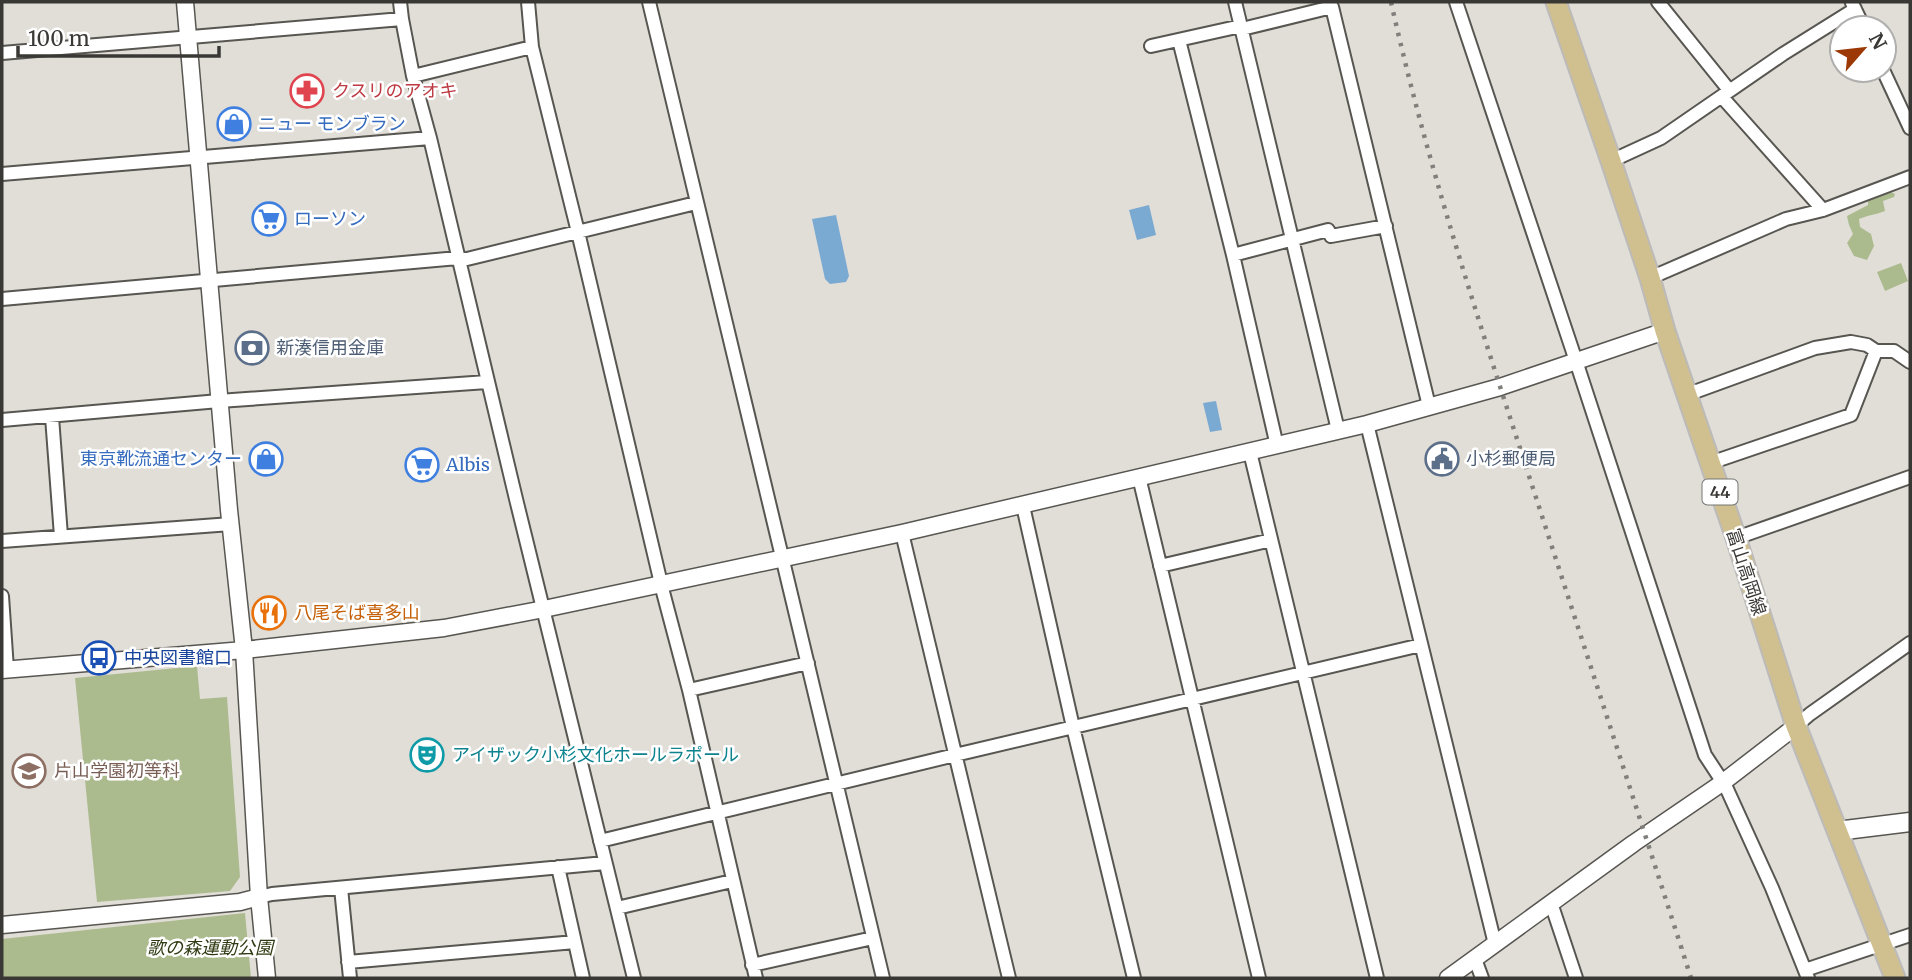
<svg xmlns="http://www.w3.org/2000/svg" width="1912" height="980" viewBox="0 0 1912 980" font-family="Merriweather,'Noto Sans JP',serif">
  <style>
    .green { fill: #abbb8e }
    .water { fill: #7aaad1 }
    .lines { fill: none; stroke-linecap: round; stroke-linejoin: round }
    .minor-casing { stroke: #585651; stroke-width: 16 }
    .tertiary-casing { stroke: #585651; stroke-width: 19 }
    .secondary-casing { stroke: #585651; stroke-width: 21 }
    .primary-casing { stroke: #bcbbba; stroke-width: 23 }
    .minor { stroke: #fff; stroke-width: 12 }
    .tertiary { stroke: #fff; stroke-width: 16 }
    .secondary { stroke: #fff; stroke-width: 18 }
    .primary { stroke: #d0bf8f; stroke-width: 19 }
    .rail { stroke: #817f7b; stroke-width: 4.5; stroke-dasharray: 3.5 7; stroke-linecap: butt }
    .labels { text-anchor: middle; stroke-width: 5; stroke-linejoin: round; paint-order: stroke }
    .shield { fill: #fff; stroke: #747472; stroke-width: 2 }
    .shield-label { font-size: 16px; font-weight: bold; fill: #393835 }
    .health-label { font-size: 18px; fill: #be3a42; stroke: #fff; text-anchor: start }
    .shop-label { font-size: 18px; fill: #366cbe; stroke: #fff; text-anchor: start }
    .service-label { font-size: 18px; fill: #4e5e75; stroke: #fff; text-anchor: start }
    .street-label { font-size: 18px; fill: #393835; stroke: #fff }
    .food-label { font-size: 18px; fill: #c56008; stroke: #fff; text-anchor: start }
    .transit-label { font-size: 18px; fill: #164399; stroke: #fff; text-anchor: start }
    .culture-label { font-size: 18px; fill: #0d838f; stroke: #fff; text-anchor: start }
    .education-label { font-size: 18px; fill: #785e54; stroke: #fff; text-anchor: start }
    .park-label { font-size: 18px; font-style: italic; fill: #2f3b12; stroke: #fff }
  </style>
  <rect width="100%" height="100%" fill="#e1ded8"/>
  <path class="green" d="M1888,191L1895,194L1894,197L1883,201L1885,211C1875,215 1868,215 1859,219L1860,227L1871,234L1874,246L1867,260L1854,256L1847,243L1853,234L1849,225L1847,216L1868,205V198Z
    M1901,263L1908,281L1885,291L1877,272Z
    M197,666L200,699L227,697L240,877L230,891L97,902L75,678Z
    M245,913L251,978H2V939Z"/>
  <path class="water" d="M1149,205L1156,235L1137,240L1129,210Z
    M836,215L849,276L846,282L830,284L825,279L812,219Z
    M1216,401L1222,430L1210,432L1203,403Z"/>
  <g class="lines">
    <defs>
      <path id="minor" d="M400,2L402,19L413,76L430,138L516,499L634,978
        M528,2L532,47L578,232L663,592L689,690L756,978
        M649,2L883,978
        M1235,2L1338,430
        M1456,2L1576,361L1705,755L1726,787L1772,888L1808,978
        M1658,2L1729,90
        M1852,3L1864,28
        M1242,29L1332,7L1429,406
        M1179,40L1233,255L1277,446
        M1151,46L1241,26
        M2,53L402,19
        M1883,70L1910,128
        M413,76L532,47
        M1722,97L1823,210
        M1611,161L1661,138L1783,54L1855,9
        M2,174L430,138
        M1233,255L1328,230L1331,236L1386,226
        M1650,278L1786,219L1823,210L1910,177
        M2,299L458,258L467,259L696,203
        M1686,395L1815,348L1851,342L1867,345L1876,351H1894L1910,362
        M52,417L61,536
        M2,420L219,401L487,382
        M1367,424L1495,944
        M1250,452L1377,978
        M1710,463L1851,415L1876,351
        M1139,477L1259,978
        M1023,506L1073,727L1134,978
        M902,533L1009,978
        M1736,538L1910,477
        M2,541L231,524
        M1160,566L1271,540
        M2,596L7,669
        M689,690L808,663
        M1796,726L1810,714L1910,643
        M600,841L955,755L1421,645
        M558,867L583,978
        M341,888L350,978
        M259,897L272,894L605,863
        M1551,903L1576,978
        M617,908L732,881
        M1475,959L1482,978
        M348,962L575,942
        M752,965L873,938
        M1805,970L1910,935"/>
      <path id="tertiary" d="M185,2L229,510L244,650L259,897L267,978
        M2,670L244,650L444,628L544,609L902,533L1367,424L1500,387L1665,331
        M2,925L240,902L259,897
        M1448,978L1634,843L1722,783L1796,726"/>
      <path id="secondary" d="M1837,831L1910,822"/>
      <path id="primary" d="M1556,2L1611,161L1650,278L1665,331L1736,538L1796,726L1895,978"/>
    </defs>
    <use href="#minor" class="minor-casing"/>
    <use href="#tertiary" class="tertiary-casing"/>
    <use href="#secondary" class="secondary-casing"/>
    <use href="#primary" class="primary-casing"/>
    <use href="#minor" class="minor"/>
    <use href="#tertiary" class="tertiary"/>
    <use href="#secondary" class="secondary"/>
    <use href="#primary" class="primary"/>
    <path class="rail" d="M1391,2C1427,164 1479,322 1530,479C1584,646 1638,812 1691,978"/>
  </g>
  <defs>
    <symbol id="pharmacy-ring" viewBox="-11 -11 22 22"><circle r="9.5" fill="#fff" stroke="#e0444e" stroke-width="1.5"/><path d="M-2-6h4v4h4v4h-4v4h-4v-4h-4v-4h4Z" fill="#e0444e"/></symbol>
    <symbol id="shop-ring" viewBox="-11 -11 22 22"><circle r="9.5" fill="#fff" stroke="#3f7fe0" stroke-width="1.5"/><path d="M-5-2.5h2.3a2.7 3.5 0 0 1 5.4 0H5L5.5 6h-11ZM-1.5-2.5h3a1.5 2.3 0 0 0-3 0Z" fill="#3f7fe0"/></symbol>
    <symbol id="supermarket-ring" viewBox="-11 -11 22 22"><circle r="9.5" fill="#fff" stroke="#3f7fe0" stroke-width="1.5"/><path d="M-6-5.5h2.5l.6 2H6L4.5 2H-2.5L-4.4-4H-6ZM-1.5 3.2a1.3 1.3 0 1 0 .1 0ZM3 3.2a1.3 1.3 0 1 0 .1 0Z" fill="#3f7fe0"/></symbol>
    <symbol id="bank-ring" viewBox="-11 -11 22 22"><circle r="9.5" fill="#fff" stroke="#5c6f8a" stroke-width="1.5"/><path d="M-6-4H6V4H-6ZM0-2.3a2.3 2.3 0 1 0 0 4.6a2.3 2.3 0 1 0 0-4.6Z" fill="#5c6f8a"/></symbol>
    <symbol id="civic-ring" viewBox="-11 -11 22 22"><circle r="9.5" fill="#fff" stroke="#5c6f8a" stroke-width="1.5"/><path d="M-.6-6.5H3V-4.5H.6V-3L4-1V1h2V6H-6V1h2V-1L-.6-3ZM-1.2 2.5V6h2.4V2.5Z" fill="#5c6f8a"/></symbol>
    <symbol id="restaurant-ring" viewBox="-11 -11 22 22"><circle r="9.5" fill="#fff" stroke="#e8710a" stroke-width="1.5"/><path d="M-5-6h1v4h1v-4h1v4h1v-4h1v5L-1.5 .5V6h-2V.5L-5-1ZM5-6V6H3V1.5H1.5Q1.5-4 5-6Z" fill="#e8710a"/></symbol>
    <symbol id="bus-ring" viewBox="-11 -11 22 22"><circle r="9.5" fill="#fff" stroke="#1a4fb4" stroke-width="1.5"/><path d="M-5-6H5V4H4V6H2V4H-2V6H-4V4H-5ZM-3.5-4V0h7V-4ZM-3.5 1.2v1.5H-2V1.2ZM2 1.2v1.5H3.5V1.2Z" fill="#1a4fb4"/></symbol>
    <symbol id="theatre-ring" viewBox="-11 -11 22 22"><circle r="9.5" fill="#fff" stroke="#0f9aa8" stroke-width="1.5"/><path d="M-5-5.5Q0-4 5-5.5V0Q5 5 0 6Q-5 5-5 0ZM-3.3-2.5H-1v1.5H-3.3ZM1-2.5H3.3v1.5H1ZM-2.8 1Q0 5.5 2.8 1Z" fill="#0f9aa8"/></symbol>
    <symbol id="school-ring" viewBox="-11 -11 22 22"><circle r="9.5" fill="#fff" stroke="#8d6e63" stroke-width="1.5"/><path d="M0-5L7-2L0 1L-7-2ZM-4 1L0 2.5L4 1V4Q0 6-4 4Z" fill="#8d6e63"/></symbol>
  </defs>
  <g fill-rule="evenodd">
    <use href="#pharmacy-ring" x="288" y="72" width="38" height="38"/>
    <use href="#shop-ring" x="215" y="105" width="38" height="38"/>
    <use href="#supermarket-ring" x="250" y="200" width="38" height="38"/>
    <use href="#bank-ring" x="233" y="329" width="38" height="38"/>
    <use href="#shop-ring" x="247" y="440" width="38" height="38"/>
    <use href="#civic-ring" x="1423" y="440" width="38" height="38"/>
    <use href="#supermarket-ring" x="403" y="446" width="38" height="38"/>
    <use href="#restaurant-ring" x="250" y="594" width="38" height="38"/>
    <use href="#bus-ring" x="80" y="639" width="38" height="38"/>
    <use href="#theatre-ring" x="408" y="736" width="38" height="38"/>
    <use href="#school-ring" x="10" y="752" width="38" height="38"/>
  </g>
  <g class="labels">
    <rect class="shield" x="1702.5" y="479.5" width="35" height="25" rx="5"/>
    <g class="shield-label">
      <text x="1720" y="498">44</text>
    </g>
    <g class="health-label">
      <text x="332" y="97">クスリのアオキ</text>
    </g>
    <g class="shop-label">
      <text x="258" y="130">ニュー モンブラン</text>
      <text x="294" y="225">ローソン</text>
      <text x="242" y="465" text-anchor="end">東京靴流通センター</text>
      <text x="446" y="471">Albis</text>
    </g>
    <g class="service-label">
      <text x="276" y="354">新湊信用金庫</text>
      <text x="1466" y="465">小杉郵便局</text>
    </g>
    <g class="street-label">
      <text transform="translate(1746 572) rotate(72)" y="6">富山高岡線</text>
    </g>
    <g class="food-label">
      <text x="294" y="619">八尾そば喜多山</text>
    </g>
    <g class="transit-label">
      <text x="124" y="664">中央図書館口</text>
    </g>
    <g class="culture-label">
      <text x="452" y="761">アイザック小杉文化ホールラポール</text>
    </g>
    <g class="education-label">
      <text x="54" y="777">片山学園初等科</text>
    </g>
    <g class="park-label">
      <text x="210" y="954">歌の森運動公園</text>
    </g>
  </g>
  <rect width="1912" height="980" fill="none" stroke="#393835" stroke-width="7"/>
  <g transform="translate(1863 49) rotate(62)"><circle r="33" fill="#ffffff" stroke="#b0afae" stroke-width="2"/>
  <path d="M0-5L12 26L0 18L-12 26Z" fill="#9c3804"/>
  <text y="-10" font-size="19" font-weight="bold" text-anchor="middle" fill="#393835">N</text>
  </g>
  <path d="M18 46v10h201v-10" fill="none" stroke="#393835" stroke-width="3.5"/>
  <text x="28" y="46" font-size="21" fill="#393835" stroke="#ffffff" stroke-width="5" paint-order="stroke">100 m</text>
</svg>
